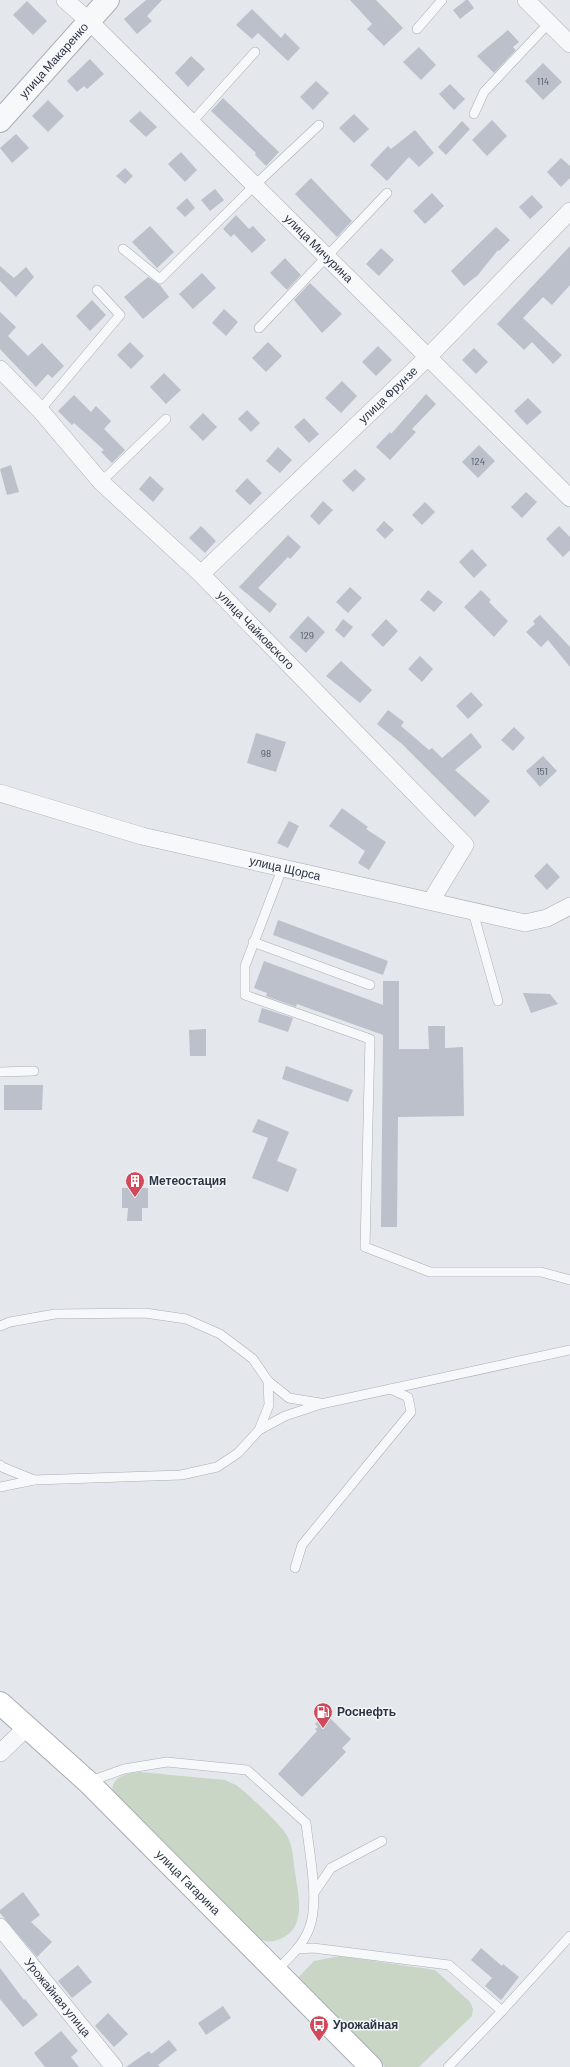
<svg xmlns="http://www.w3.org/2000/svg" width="570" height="2067" viewBox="0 0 570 2067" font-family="Barlow,sans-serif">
  <rect width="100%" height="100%" fill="#e4e7ec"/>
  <!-- green -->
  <g fill="#c9d6c5">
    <path d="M139,1772l86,8c3,2 7,3 11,5 8,5 46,41 50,49 7,11 7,25 9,38 3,21 12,55 -13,66 -9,5 -17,4 -26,0l-144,-145c0,-17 12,-19 27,-21z"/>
    <path d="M340,1956l95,14 35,32 3,7 -1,7 -53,51h-34l-87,-89 16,-17z"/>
  </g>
  <!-- building -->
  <g fill="#bbc0ca">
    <path d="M146,0h16l-15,16 5,5 -15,13 -13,-15z"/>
    <path d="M350,0h26l27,28 -19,18 -17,-17 5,-5z"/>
    <path d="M466,0h2l6,8 -14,11 -7,-9z"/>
    <path d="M27,1l20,20 -14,14 -20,-20z"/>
    <path d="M252,9l29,29 4,-5 15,15 -12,13 -30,-28 -6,6 -16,-14z"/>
    <path d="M508,30l11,12 -6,5 3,3 -22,23 -17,-17z"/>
    <path d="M419,47l17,18 -15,15 -18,-18z"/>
    <path d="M191,56l14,13 -17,18 -13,-14z"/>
    <path d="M90,59l14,15 -17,15 -3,-3 -7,6 -10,-11z"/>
    <path d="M543,63l19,19 -19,18 -18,-19z"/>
    <path d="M316,81l13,12 -16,17 -13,-13z"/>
    <path d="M450,84l15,15 -11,11 -15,-16z"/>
    <path d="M223,98l56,54 -13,14 -11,-11 1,-2 -45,-42z"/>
    <path d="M48,100l16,16 -16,16 -16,-16z"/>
    <path d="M140,111l17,16 -11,10 -17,-16z"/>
    <path d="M354,114l15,15 -15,14 -15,-15z"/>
    <path d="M492,120l15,16 -20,20 -15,-16z"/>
    <path d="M462,121l8,8 -24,26 -8,-8z"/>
    <path d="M415,130l19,23 -15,14 -10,-10 -22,24 -17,-16 18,-19 3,3z"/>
    <path d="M16,134l13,14 -17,15 -12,-15z"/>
    <path d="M181,152l16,18 -12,12 -17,-18z"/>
    <path d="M561,158l9,8v12l-9,9 -14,-15z"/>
    <path d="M125,168l8,8 -8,8 -9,-8z"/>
    <path d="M311,178l41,43 -15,16 -42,-43z"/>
    <path d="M215,189l9,11 -14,11 -9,-11z"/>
    <path d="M432,193l12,13 -19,18 -12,-13z"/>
    <path d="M532,195l11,12 -13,12 -11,-12z"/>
    <path d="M187,198l8,10 -10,9 -9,-9z"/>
    <path d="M236,215l13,14 4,-3 13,14 -14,13 -18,-19 -3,3 -8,-8z"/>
    <path d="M150,226l24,26 -17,16 -25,-26z"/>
    <path d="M496,227l14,13 -11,11 -1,-1 -20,25 -14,11 -13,-15z"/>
    <path d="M570,246v39l-18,20 -9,-8 -20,21 39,37 -9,9 -21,-22 -8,8 -27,-26z"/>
    <path d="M381,248l13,12 -15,16 -13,-12z"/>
    <path d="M285,258l16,17 -14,15 -17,-17z"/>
    <path d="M0,266l14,12 12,-11 8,10 -18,20 -16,-16z"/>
    <path d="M202,273l14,15 -23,21 -14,-15z"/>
    <path d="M148,277l12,8 9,12 -26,22 -19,-22z"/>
    <path d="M310,283l32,31 -20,19 -28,-33z"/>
    <path d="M92,300l14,15 -16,16 -14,-15z"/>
    <path d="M224,309l14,13 -12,14 -14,-13z"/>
    <path d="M0,312l16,15 -8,9 20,20 14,-13 22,23 -12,12 -4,-4 -12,13 -36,-38z"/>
    <path d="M130,342l14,14 -13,13 -14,-14z"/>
    <path d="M268,342l14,14 -16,16 -14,-14z"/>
    <path d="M378,346l14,14 -16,16 -14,-14z"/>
    <path d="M474,348l14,14 -12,12 -14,-14z"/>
    <path d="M164,373l17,17 -15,14 -16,-17z"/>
    <path d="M342,381l15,15 -16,17 -16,-15z"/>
    <path d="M426,394l10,10 -24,25 4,3 -26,28 -14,-13 14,-15 1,2z"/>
    <path d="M74,395l17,17 5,-6 15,15 -7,8 21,21 -13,13 -11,-11 3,-2 -30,-27 -2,2 -14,-14z"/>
    <path d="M528,398l14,14 -15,13 -13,-14z"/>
    <path d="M247,410l13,13 -9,9 -13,-13z"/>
    <path d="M203,413l14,14 -14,14 -14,-14z"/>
    <path d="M304,418l15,16 -10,9 -15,-16z"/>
    <path d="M479,445l16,16 -17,17 -16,-16z"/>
    <path d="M278,447l14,13 -12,13 -14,-12z"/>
    <path d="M11,465l8,27 -12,3 -7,-26z"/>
    <path d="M355,469l11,10 -13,13 -11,-11z"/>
    <path d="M150,476l14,13 -11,13 -14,-13z"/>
    <path d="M247,478l15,15 -12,12 -15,-14z"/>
    <path d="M526,492l11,10 -15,16 -11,-11z"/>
    <path d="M323,501l10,9 -14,15 -9,-9z"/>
    <path d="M425,502l10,10 -13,13 -10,-10z"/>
    <path d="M384,521l10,9 -9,9 -9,-9z"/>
    <path d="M201,526l15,15 -11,12 -16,-15z"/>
    <path d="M559,526l11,11v13l-7,7 -17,-18z"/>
    <path d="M288,535l13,12 -11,12 -2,-2 -30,31 19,16 -7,9 -31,-26z"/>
    <path d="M472,549l15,16 -13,13 -15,-16z"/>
    <path d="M350,587l12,11 -14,15 -12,-11z"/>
    <path d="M428,590l15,12 -9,10 -14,-12z"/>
    <path d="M481,590l10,10 -2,2 19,19 -14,16 -30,-30z"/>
    <path d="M540,615l30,32v20l-22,-27 -7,7 -15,-15 9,-8 -2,-3z"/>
    <path d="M308,616l17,16 -19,21 -17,-16z"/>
    <path d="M343,619l10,8 -9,11 -9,-8z"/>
    <path d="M386,619l12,12 -15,16 -12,-12z"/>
    <path d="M420,656l13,13 -11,13 -14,-13z"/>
    <path d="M341,661l31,29 -12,13 -34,-27z"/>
    <path d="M471,692l12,13 -15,14 -12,-13z"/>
    <path d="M388,710l16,12 -3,4 28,24 3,-2 10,10 29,-25 11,14 -27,23 35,31 -15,16 -73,-73 -25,-20z"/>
    <path d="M514,727l11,11 -12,13 -12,-11z"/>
    <path d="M256,733l30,9 -10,30 -29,-9z"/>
    <path d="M543,756l14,15 -17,16 -14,-16z"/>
    <path d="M342,808l26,19 -2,2 20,13 -17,28 -11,-7 7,-12 -36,-25z"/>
    <path d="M289,821l10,5 -11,22 -11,-5z"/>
    <path d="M547,863l13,14 -13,13 -13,-14z"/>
    <path d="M278,920l110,41 -5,14 -110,-40z"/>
    <path d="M264,961l119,44v-24h16v68h30l-1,-23h17v22l18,-1 1,69 -66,1 -1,110h-16l2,-192 -86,-31 -1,3 -30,-11 1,-3 -13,-5z"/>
    <path d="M523,993l27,1 8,10 -27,9z"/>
    <path d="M262,1008l31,10 -5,14 -30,-10z"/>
    <path d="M206,1029v27h-16l-1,-26z"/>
    <path d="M286,1066l67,24 -5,12 -66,-23z"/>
    <path d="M4,1085h39l-1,25h-38z"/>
    <path d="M258,1119l31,13 -12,29 20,8 -9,23 -36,-14 16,-40 -16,-6z"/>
    <path d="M122,1188h26v20h-6v13h-15l1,-13h-6z"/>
    <path d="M325,1713l26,26 -9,9 4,4 -44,45 -24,-23 39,-43 -2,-2 3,-2 -3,-3z"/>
    <path d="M23,1892l17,23 -9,7 21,20 -15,15 -37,-44v-3z"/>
    <path d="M481,1948l21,18 1,-2 16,13 -18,23 -16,-14 7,-8 -21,-18z"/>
    <path d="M78,1965l14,17 -20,16 -14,-17z"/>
    <path d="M0,1968l24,32 1,-1 13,16 -15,12 -23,-28z"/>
    <path d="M223,2006l8,12 -25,17 -8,-12z"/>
    <path d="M108,2013l20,21 -14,13 -19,-21z"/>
    <path d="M61,2031l17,20 -7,6 8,10h-34l-11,-14z"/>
    <path d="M169,2040l8,10 -19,15 2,2h-34l23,-16 2,3z"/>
  </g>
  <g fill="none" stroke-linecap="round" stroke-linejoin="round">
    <!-- service casing -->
    <g stroke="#a9aeb7" stroke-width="10">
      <g id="service">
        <path d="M417,29l25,-29"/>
        <path d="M474,114l10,-22 65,-69"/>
        <path d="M192,122l63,-70"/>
        <path d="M123,249l37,30 95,-94 64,-60"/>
        <path d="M259,328l128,-135"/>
        <path d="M40,410l80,-95 -23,-25"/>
        <path d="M101,482l65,-63"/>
        <path d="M282,869l-37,97v29l125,44 -5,208 65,25h111l29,8"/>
        <path d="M473,912l25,89"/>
        <path d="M253,942l117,43"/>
        <path d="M0,1072l34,-1"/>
        <path d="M0,1326l10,-4 45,-8 90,-1 41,6 34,15 33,25 15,22 1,24 -10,25 -21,23 -21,14 -36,8 -147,5 -34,7"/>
        <path d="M268,1381l21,17 31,5"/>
        <path d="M259,1430l26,-14 36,-12 249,-54"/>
        <path d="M0,1465l2,2 32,13"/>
        <path d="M295,1568l7,-23 109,-133 -3,-15 -18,-8"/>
        <path d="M88,1782l36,-13 43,-7 80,8 59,53c3,28 14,80 3,106 -6,16 -20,29 -32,41"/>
        <path d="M314,1893l17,-25 51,-27"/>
        <path d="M297,1949l16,-1 136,17 53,46 -54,56"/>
        <path d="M502,2011l68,-75"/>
      </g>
    </g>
    <!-- minor casing -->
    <g stroke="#a9aeb7" stroke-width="18">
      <g id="minor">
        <path id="s1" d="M65,0l23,20 482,478"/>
        <path d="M526,0l44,44"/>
        <path id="s2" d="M0,369l40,41 61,72 100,92 264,271 -34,56"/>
        <path id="s3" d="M201,574l227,-217 142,-146"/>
        <path id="s4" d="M0,793l142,43 383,87 22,-5 23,-12"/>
        <path d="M0,1753l26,-25"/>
        <path id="s5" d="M0,1927l114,140"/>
      </g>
    </g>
    <!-- tertiary casing -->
    <g stroke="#a9aeb7" stroke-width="24">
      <g id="tertiary">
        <path id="s6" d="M0,121l108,-121"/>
      </g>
    </g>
    <!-- secondary casing -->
    <g stroke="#a9aeb7" stroke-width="24">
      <g id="secondary">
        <path id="s7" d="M0,1703l88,79 283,285"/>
      </g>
    </g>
    <!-- service -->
    <use href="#service" stroke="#f7f8fa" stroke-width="9"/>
    <!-- minor -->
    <use href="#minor" stroke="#f7f8fa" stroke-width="17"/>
    <!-- tertiary -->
    <use href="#tertiary" stroke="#f7f8fa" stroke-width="22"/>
    <!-- secondary -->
    <use href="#secondary" stroke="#fff" stroke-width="22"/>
  </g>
  <!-- icons -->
  <defs>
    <g id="building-pin" transform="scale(1)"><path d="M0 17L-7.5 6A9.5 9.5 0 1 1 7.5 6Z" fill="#d1495b" stroke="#f4f6f9"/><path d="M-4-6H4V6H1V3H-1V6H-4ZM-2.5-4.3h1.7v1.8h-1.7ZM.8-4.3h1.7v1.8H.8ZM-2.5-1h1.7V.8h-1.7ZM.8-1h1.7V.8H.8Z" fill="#fff"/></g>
    <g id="fuel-pin" transform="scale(1)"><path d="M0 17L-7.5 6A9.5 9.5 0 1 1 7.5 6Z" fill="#d1495b" stroke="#f4f6f9"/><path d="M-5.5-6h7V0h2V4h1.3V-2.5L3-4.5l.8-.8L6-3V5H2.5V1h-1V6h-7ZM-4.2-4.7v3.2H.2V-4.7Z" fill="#fff"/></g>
    <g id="bus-pin" transform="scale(1)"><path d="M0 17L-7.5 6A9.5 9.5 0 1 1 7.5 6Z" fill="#d1495b" stroke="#f4f6f9"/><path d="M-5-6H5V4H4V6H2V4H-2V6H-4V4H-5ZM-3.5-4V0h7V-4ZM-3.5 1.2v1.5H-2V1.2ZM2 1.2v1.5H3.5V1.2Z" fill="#fff"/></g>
  </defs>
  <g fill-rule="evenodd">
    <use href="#building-pin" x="135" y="1181"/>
    <use href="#fuel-pin" x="323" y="1712"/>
    <use href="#bus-pin" x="319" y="2025"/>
  </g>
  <g text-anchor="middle" stroke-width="3" stroke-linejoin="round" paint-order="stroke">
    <!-- number labels -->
    <g font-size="10" fill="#4f5766">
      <text x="543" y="85">114</text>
      <text x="478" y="465">124</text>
      <text x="307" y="639">129</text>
      <text x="266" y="757">98</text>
      <text x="542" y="775">151</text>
    </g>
    <!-- street labels -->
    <g font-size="12" fill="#2b3445" stroke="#f4f6f9">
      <text dy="4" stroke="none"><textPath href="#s6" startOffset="81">улица Макаренко</textPath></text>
      <text dy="4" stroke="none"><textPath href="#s1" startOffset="355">улица Мичурина</textPath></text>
      <text dy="4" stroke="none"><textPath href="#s3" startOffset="259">улица Фрунзе</textPath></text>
      <text dy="4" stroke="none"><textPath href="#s2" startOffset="366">улица Чайковского</textPath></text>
      <text dy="4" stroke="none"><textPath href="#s4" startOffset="295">улица Щорса</textPath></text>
      <text dy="4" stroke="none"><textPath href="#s7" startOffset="260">улица Гагарина</textPath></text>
      <text dy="4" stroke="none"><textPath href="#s5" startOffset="91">Урожайная улица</textPath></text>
    </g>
    <!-- poi labels -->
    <g font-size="12" font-weight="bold" fill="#2b3445" stroke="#f4f6f9" text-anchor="start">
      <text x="149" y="1185">Метеостация</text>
      <text x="337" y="1716">Роснефть</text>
      <text x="333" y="2029">Урожайная</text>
    </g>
  </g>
</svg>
